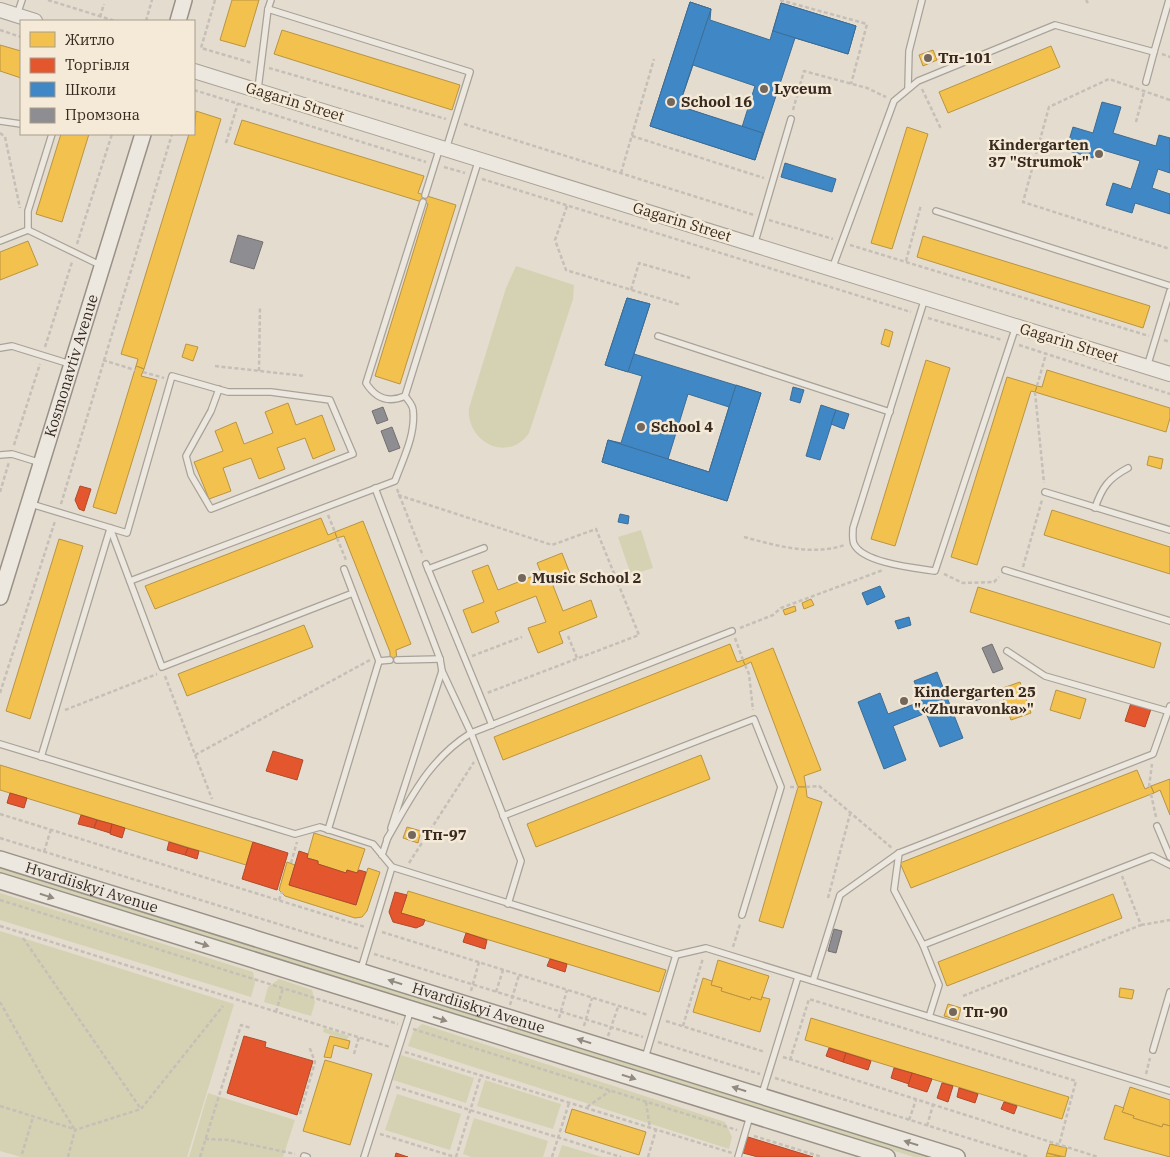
<svg xmlns="http://www.w3.org/2000/svg" width="1170" height="1157" viewBox="0 0 1170 1157" font-family="'IBM Plex Serif',serif">
  <rect width="100%" height="100%" fill="#e4dccf"/>
  <!-- green -->
  <g fill="#d4d2b3">
    <path d="M516,266l58,19 -1,14 -44,134c-20,30 -63,10 -60,-25l37,-120z"/>
    <path d="M641,530l12,38 -22,7 -13,-38z"/>
    <path d="M0,866l482,149 -2,7 -480,-149z"/>
    <path d="M0,893l253,79 2,11 -4,14 -251,-77z"/>
    <path d="M0,931l234,73 -47,153h-166l-21,-6z"/>
    <path d="M279,979l33,11 3,12 -4,14 -47,-14 4,-15z"/>
    <path d="M422,1024l303,98 7,15 -3,12 -321,-103 5,-14z"/>
    <path d="M508,1024l431,133h-25l-408,-126z"/>
    <path d="M324,1028l25,8 -2,4 -24,-8z"/>
    <path d="M401,1055l73,23 -8,25 -73,-23z"/>
    <path d="M485,1080l76,24 -8,25 -76,-23z"/>
    <path d="M208,1093l87,27 -12,37h-94z"/>
    <path d="M397,1094l64,20 -11,36 -65,-20z"/>
    <path d="M474,1118l74,23 -5,16h-72l-8,-3z"/>
    <path d="M562,1145l40,12h-44z"/>
  </g>
  <!-- homes -->
  <g fill="#f2c14e" stroke="#ba9440">
    <path d="M232,0h27l-14,47 -25,-7z"/>
    <path d="M282,30l178,55 -8,25 -178,-56z"/>
    <path d="M0,45l21,6v27l-21,-7z"/>
    <path d="M1051,46l9,21 -112,46 -9,-21z"/>
    <path d="M933,50l4,10 -14,6 -4,-11z"/>
    <path d="M196,111l25,8 -77,250 -8,-3 2,-7 -17,-5 68,-220h5z"/>
    <path d="M242,120l182,56 -6,17 6,2 -2,7 -188,-58z"/>
    <path d="M907,127l21,7 -36,115 -21,-6z"/>
    <path d="M61,134h28l-27,88 -26,-8z"/>
    <path d="M424,195l32,10 -56,179 -25,-8 53,-172 -6,-2z"/>
    <path d="M923,236l227,70 -7,22 -226,-71z"/>
    <path d="M28,241l10,24 -38,15v-28z"/>
    <path d="M885,329l8,3 -4,15 -8,-3z"/>
    <path d="M186,344l12,3 -5,14 -11,-4z"/>
    <path d="M926,360l24,8 -55,178 -24,-7z"/>
    <path d="M136,366l8,3 -3,7 16,4 -41,134 -23,-7z"/>
    <path d="M1047,370l123,38v10l-4,14 -131,-40 2,-6 5,1z"/>
    <path d="M1007,377l30,9 -2,6 -4,-1 -54,174 -26,-8z"/>
    <path d="M288,403l8,22 26,-10 13,35 -22,9 -8,-21 -28,10 8,21 -26,10 -8,-21 -28,10 8,23 -22,8 -15,-37 29,-11 -8,-20 21,-9 8,22 29,-11 -8,-21z"/>
    <path d="M1149,456l14,3 -2,10 -14,-4z"/>
    <path d="M1052,510l118,37v27l-126,-39z"/>
    <path d="M321,518l7,17 7,-3 2,6 -182,71 -10,-23z"/>
    <path d="M363,521l48,123 -15,6 1,10h-7v-8l-46,-116 -7,2 -2,-6z"/>
    <path d="M59,539l24,7 -53,173 -24,-8z"/>
    <path d="M562,553l9,23 -19,7 11,28 28,-11 6,17 -38,15 4,11 -25,10 -10,-25 18,-6 -10,-26 -41,16 4,10 -27,11 -9,-23 21,-8 -12,-31 16,-6 10,25 43,-17 -4,-10z"/>
    <path d="M978,587l183,56 -7,25 -184,-56z"/>
    <path d="M811,599l3,6 -10,4 -2,-6z"/>
    <path d="M795,606l1,5 -11,4 -2,-5z"/>
    <path d="M304,625l9,22 -126,49 -9,-22z"/>
    <path d="M730,644l7,18 6,-2 2,5 -242,95 -9,-23z"/>
    <path d="M773,648l48,122 -17,6 2,11h-8l-47,-125 -6,3 -2,-5z"/>
    <path d="M1020,682l11,31 -20,7 -11,-31z"/>
    <path d="M1056,690l30,9 -6,20 -30,-9z"/>
    <path d="M701,755l9,24 -174,68 -9,-23z"/>
    <path d="M0,765l253,77 -7,23 -246,-75z"/>
    <path d="M1137,770l8,19 6,-3 3,7 -243,95 -11,-25z"/>
    <path d="M1170,779v36l-10,-25 -6,3 -3,-7z"/>
    <path d="M798,787h8l1,10 15,5 -39,126 -24,-7z"/>
    <path d="M407,827l14,4 -3,12 -15,-5z"/>
    <path d="M314,833l51,16 -8,24 -10,-3 -1,3 -28,-9v-3l-11,-3z"/>
    <path d="M287,862l8,3 -6,20 67,20 12,-37 12,4 -13,39 -5,6 -7,1 -70,-22 -6,-6z"/>
    <path d="M408,891l258,79 -7,22 -258,-79z"/>
    <path d="M1113,894l9,24 -175,68 -9,-24z"/>
    <path d="M718,960l51,16 -8,24 -10,-3 -1,3 -29,-9 1,-3 -11,-3z"/>
    <path d="M703,978l9,3 -1,4 11,3 -1,3 29,9 1,-3 10,3 1,-3 8,2 -10,33 -67,-20z"/>
    <path d="M1120,988l14,2 -2,9 -13,-2z"/>
    <path d="M948,1004l13,4 -3,12 -14,-4z"/>
    <path d="M811,1018l258,79 -7,22 -257,-79z"/>
    <path d="M330,1036l20,5 -2,8 -14,-4 -3,13 -7,-1z"/>
    <path d="M325,1060l47,14 -22,71 -47,-14z"/>
    <path d="M1130,1087l40,13v26l-7,-2 -1,3 -29,-9 1,-2 -12,-4z"/>
    <path d="M1115,1105l9,3 -2,4 12,4 -1,2 29,9 1,-3 7,2v31l-66,-18z"/>
    <path d="M572,1109l74,23 -7,23 -74,-23z"/>
    <path d="M1050,1144l17,4 -2,9 -18,-4z"/>
    <path d="M1047,1153l14,4h-15z"/>
  </g>
  <!-- shops -->
  <g fill="#e4572e" stroke="#b04a2a">
    <path d="M80,486l11,3 -7,22 -5,-2 -4,-9z"/>
    <path d="M1131,703l20,6 -6,18 -20,-6z"/>
    <path d="M273,751l30,9 -6,20 -31,-9z"/>
    <path d="M10,793l17,5 -3,10 -17,-5z"/>
    <path d="M81,815l16,5 -3,8 -16,-4z"/>
    <path d="M97,820l15,4 -2,9 -16,-5z"/>
    <path d="M112,824l13,4 -3,10 -12,-4z"/>
    <path d="M169,842l19,6 -3,7 -18,-5z"/>
    <path d="M253,842l35,11 -11,37 -35,-11z"/>
    <path d="M188,848l11,3 -2,8 -12,-4z"/>
    <path d="M299,851l9,3 -1,4 11,3v3l28,9 1,-3 10,3 2,-3 7,2 -10,33 -67,-20z"/>
    <path d="M395,892l12,3 -6,18 24,7 -2,5 -7,3 -23,-6 -4,-10z"/>
    <path d="M466,933l21,7 -2,9 -22,-7z"/>
    <path d="M550,959l17,5 -2,8 -18,-6z"/>
    <path d="M244,1036l22,6 -1,5 48,14 -16,54 -70,-22z"/>
    <path d="M829,1048l17,5 -3,9 -17,-6z"/>
    <path d="M846,1053l25,8 -3,9 -25,-8z"/>
    <path d="M894,1068l18,5 -3,11 -18,-6z"/>
    <path d="M912,1073l20,6 -5,13 -19,-6z"/>
    <path d="M942,1083l11,3 -5,16 -11,-4z"/>
    <path d="M959,1088l19,6 -3,9 -18,-6z"/>
    <path d="M1004,1102l13,4 -3,8 -13,-5z"/>
    <path d="M748,1137l65,20h-55l-15,-4z"/>
    <path d="M396,1153l12,4h-13z"/>
  </g>
  <!-- schools -->
  <g fill="#3f88c5" stroke="#3d6c94" fill-rule="evenodd">
    <path d="M690,2l21,7 -1,11 60,20 11,-37 75,23 -8,28 -53,-16 -40,122 -105,-34zM693,65l62,21 -13,41 -63,-21z"/>
    <path d="M690,2l21,7 -32,97 84,27 -8,27 -105,-34z"/>
    <path d="M781,3l75,23 -8,28 -75,-23z"/>
    <path d="M1102,102l19,5 -8,26 43,13 3,-11 11,3v35l-12,-4 -6,19 18,6v20l-35,-11 -3,10 -26,-8 7,-22 18,6 9,-28 -44,-13 -3,10 -27,-8 7,-23 20,6z"/>
    <path d="M785,163l51,16 -4,13 -51,-15z"/>
    <path d="M627,298l23,6 -16,50 127,39 -34,108 -125,-39 6,-22 13,3 21,-67 -37,-11zM688,394l41,13 -20,65 -41,-13z"/>
    <path d="M627,298l23,6 -22,68 -23,-7z"/>
    <path d="M736,385l25,8 -34,108 -125,-39 6,-22 101,32z"/>
    <path d="M793,387l11,3 -4,13 -10,-3z"/>
    <path d="M821,405l15,5 -16,50 -14,-4z"/>
    <path d="M836,410l13,4 -5,15 -13,-5z"/>
    <path d="M620,514l9,2 -1,8 -10,-2z"/>
    <path d="M880,586l5,11 -18,8 -5,-12z"/>
    <path d="M909,617l2,8 -13,4 -3,-8z"/>
    <path d="M937,672l26,66 -23,9 -14,-34 -33,13 13,34 -22,9 -26,-67 22,-9 8,21 34,-13 -8,-20z"/>
    <path d="M978,692l3,7 -12,3 -2,-6z"/>
  </g>
  <!-- industry -->
  <g fill="#8d8d92" stroke="#746f70">
    <path d="M238,235l25,7 -9,27 -24,-7z"/>
    <path d="M383,407l5,13 -11,4 -5,-13z"/>
    <path d="M392,427l8,21 -11,4 -8,-21z"/>
    <path d="M992,644l11,25 -10,4 -11,-25z"/>
    <path d="M834,929l8,2 -6,22 -8,-2z"/>
  </g>
  <g fill="none" stroke-linecap="round" stroke-linejoin="round">
    <!-- service casing -->
    <g stroke="#a9a298" stroke-width="8">
      <g id="service">
        <path d="M268,9l202,63 -24,77"/>
        <path d="M17,15l5,-15"/>
        <path d="M1146,82l8,-30"/>
        <path d="M908,87l1,-36 13,-51"/>
        <path d="M258,89l10,-80 3,-9"/>
        <path d="M0,121l21,3"/>
        <path d="M425,195l15,-48"/>
        <path d="M423,202l-57,181c10,16 23,20 39,13l74,-237"/>
        <path d="M936,211l234,75"/>
        <path d="M28,230l72,35"/>
        <path d="M0,241l28,-11v-19l24,-77"/>
        <path d="M754,245l37,-126"/>
        <path d="M832,269l62,-168 24,-20 137,-56 99,27 15,-52"/>
        <path d="M925,298l-72,230c0,4 -1,12 1,16 9,19 61,24 81,27l81,-245"/>
        <path d="M658,336l232,76"/>
        <path d="M0,348l12,-2 58,18"/>
        <path d="M1147,367l23,-76"/>
        <path d="M0,455l12,-1 29,9"/>
        <path d="M375,488l65,171 2,12 -51,157"/>
        <path d="M1045,492l125,38"/>
        <path d="M31,504l96,29 45,-157 56,16h43l59,8 23,54 -142,55 -20,-34 -5,-19 25,-45 8,-22"/>
        <path d="M1095,508c7,-21 14,-30 33,-40"/>
        <path d="M110,528l52,139 191,-74"/>
        <path d="M426,564l66,161"/>
        <path d="M428,569l56,-21"/>
        <path d="M1005,570l165,51"/>
        <path d="M130,581l265,-100c8,-22 21,-47 18,-71 0,-5 -5,-10 -8,-14"/>
        <path d="M1007,651l38,25 122,35"/>
        <path d="M397,660l43,-1"/>
        <path d="M379,661l11,-1"/>
        <path d="M442,671l29,62 50,128 -13,43"/>
        <path d="M0,744l295,90 25,-7 53,17 19,23 -31,102"/>
        <path d="M41,757l69,-228"/>
        <path d="M503,816l251,-97 27,68 -39,128"/>
        <path d="M1157,826l13,31"/>
        <path d="M328,830l51,-169 -35,-92"/>
        <path d="M387,839c24,-41 42,-80 84,-106l261,-102"/>
        <path d="M899,853l-5,37 29,55"/>
        <path d="M382,855l6,-18"/>
        <path d="M392,867l284,88 30,-7 464,143"/>
        <path d="M813,981l27,-86 59,-42 254,-99 17,-48"/>
        <path d="M929,1017l10,-32 -16,-40 229,-89 18,9"/>
        <path d="M1153,1050l17,-58"/>
        <path d="M645,1058l31,-103"/>
        <path d="M762,1094l36,-117"/>
        <path d="M304,1156l3,1"/>
        <path d="M364,1157l47,-148"/>
        <path d="M738,1157l12,-41"/>
      </g>
    </g>
    <!-- tertiary casing -->
    <g stroke="#a9a298" stroke-width="16">
      <g id="tertiary">
        <path d="M0,10l35,11"/>
        <path d="M194,71l976,303"/>
      </g>
    </g>
    <!-- secondary casing -->
    <g stroke="#999188" stroke-width="18">
      <g id="secondary">
        <path d="M178,21l6,-21"/>
        <path id="s1" d="M0,597l143,-463"/>
        <path id="s2" d="M0,859l957,298"/>
        <path d="M0,881l887,276"/>
      </g>
    </g>
    <!-- path -->
    <g stroke="#c5bfb7" stroke-width="2.5" stroke-dasharray="4 2.5" stroke-linecap="butt">
      <path d="M48,0l67,21"/>
      <path d="M215,0l-14,48 51,15"/>
      <path d="M780,0l87,24 -16,60"/>
      <path d="M1086,0l2,3"/>
      <path d="M100,17l4,-13"/>
      <path d="M146,21l6,-21"/>
      <path d="M0,30l21,7"/>
      <path d="M1162,54l8,3"/>
      <path d="M269,68l177,51"/>
      <path d="M922,89l19,40"/>
      <path d="M194,90l232,72"/>
      <path d="M1170,100l-61,-21 -60,28 -26,95 147,47"/>
      <path d="M793,110l11,-39 63,17 19,9"/>
      <path d="M1136,122l8,-30"/>
      <path d="M464,124l290,91"/>
      <path d="M0,133l5,4 15,71"/>
      <path d="M632,136l132,42"/>
      <path d="M226,143l12,-40"/>
      <path d="M444,167l21,6"/>
      <path d="M621,173l33,-114"/>
      <path d="M482,179l429,133"/>
      <path d="M567,206l-12,34 11,30 115,35"/>
      <path d="M769,220l64,19"/>
      <path d="M77,244l35,-110"/>
      <path d="M850,245l299,91"/>
      <path d="M906,261l15,-56"/>
      <path d="M631,290l8,-27 51,15"/>
      <path d="M928,318l74,22"/>
      <path d="M1164,340l6,2"/>
      <path d="M1019,345l151,49"/>
      <path d="M45,347l27,-85"/>
      <path d="M103,360l32,10"/>
      <path d="M215,366l90,10"/>
      <path d="M259,371l1,-64"/>
      <path d="M143,372l21,6"/>
      <path d="M1037,386l9,-32"/>
      <path d="M1035,392l9,91"/>
      <path d="M14,445l26,-81"/>
      <path d="M397,489l26,67"/>
      <path d="M0,492l9,-30"/>
      <path d="M398,495l154,50 44,-16 43,106 -152,58"/>
      <path d="M61,504l111,-370"/>
      <path d="M328,515l7,17"/>
      <path d="M744,537c34,9 67,19 101,8"/>
      <path d="M337,538l9,22"/>
      <path d="M1023,567l19,-67"/>
      <path d="M944,574l19,9 31,-1 5,-5"/>
      <path d="M740,628l33,-13 8,-7 102,-38"/>
      <path d="M568,636l9,22"/>
      <path d="M735,638l8,22"/>
      <path d="M472,656l50,-19"/>
      <path d="M745,665l4,9 4,36"/>
      <path d="M165,676l47,123"/>
      <path d="M0,693l55,-172"/>
      <path d="M65,710l92,-36"/>
      <path d="M195,755l175,-95"/>
      <path d="M790,787h8"/>
      <path d="M806,787l13,-1 73,62"/>
      <path d="M1149,787l3,-23"/>
      <path d="M1151,794l5,23"/>
      <path d="M0,814l365,113"/>
      <path d="M0,838l359,111"/>
      <path d="M44,852l7,-23"/>
      <path d="M291,863l6,-21"/>
      <path d="M409,863l65,-101"/>
      <path d="M828,898l22,-84"/>
      <path d="M0,900l398,124"/>
      <path d="M279,900l3,-8"/>
      <path d="M1141,925l29,-5"/>
      <path d="M0,926l390,121"/>
      <path d="M382,932l266,83"/>
      <path d="M23,938l118,171 82,-103"/>
      <path d="M733,947l7,-23"/>
      <path d="M374,954l269,83"/>
      <path d="M471,991l8,-29"/>
      <path d="M496,992l7,-22"/>
      <path d="M963,996l178,-71 -19,-49"/>
      <path d="M0,1002l44,78 31,50"/>
      <path d="M510,1005l9,-30"/>
      <path d="M276,1012l7,-24"/>
      <path d="M559,1018l8,-28"/>
      <path d="M666,1021l99,31"/>
      <path d="M584,1026l8,-28"/>
      <path d="M683,1026l20,-68"/>
      <path d="M413,1029l324,101"/>
      <path d="M608,1036l10,-29"/>
      <path d="M658,1042l102,32"/>
      <path d="M405,1052l327,101"/>
      <path d="M354,1054l5,-17"/>
      <path d="M783,1057l315,100"/>
      <path d="M790,1060l19,-61 267,82 -17,64"/>
      <path d="M1146,1074l4,-16"/>
      <path d="M775,1078l254,79"/>
      <path d="M396,1087l225,70"/>
      <path d="M646,1102l4,26"/>
      <path d="M0,1106l74,23"/>
      <path d="M587,1107l23,-16"/>
      <path d="M300,1114l15,-52 -6,-16"/>
      <path d="M909,1120l7,-20"/>
      <path d="M927,1126l6,-21"/>
      <path d="M380,1134l75,23"/>
      <path d="M754,1136l68,21"/>
      <path d="M205,1139l24,1 66,14"/>
      <path d="M22,1154l11,-37"/>
      <path d="M68,1157l7,-27 66,-21"/>
      <path d="M200,1157l41,-132 10,3"/>
      <path d="M456,1157l25,-82"/>
      <path d="M552,1157l17,-54"/>
      <path d="M648,1157l8,-27"/>
    </g>
    <!-- service -->
    <use href="#service" stroke="#ece8e0" stroke-width="5.5"/>
    <!-- tertiary -->
    <use href="#tertiary" stroke="#ece8e0" stroke-width="14"/>
    <!-- secondary -->
    <use href="#secondary" stroke="#ece8e0" stroke-width="15"/>
  </g>
  <!-- one-way arrows -->
  <defs><path id="oneway-solid" d="M-6-.8H1V-3.2L6.5 0L1 3.2V.8H-6Z" transform="scale(1.25)"/></defs>
  <g fill="#928980">
    <use href="#oneway-solid" transform="translate(47 896) rotate(17)"/>
    <use href="#oneway-solid" transform="translate(202 944) rotate(17)"/>
    <use href="#oneway-solid" transform="translate(395 982) rotate(-163)"/>
    <use href="#oneway-solid" transform="translate(440 1019) rotate(17)"/>
    <use href="#oneway-solid" transform="translate(584 1041) rotate(-163)"/>
    <use href="#oneway-solid" transform="translate(629 1077) rotate(17)"/>
    <use href="#oneway-solid" transform="translate(739 1089) rotate(-163)"/>
    <use href="#oneway-solid" transform="translate(911 1143) rotate(-163)"/>
  </g>
  <!-- markers -->
  <g fill="#74685d" stroke="#f4ead7" stroke-width="2">
    <circle cx="928" cy="58" r="5"/>
    <circle cx="764" cy="89" r="5"/>
    <circle cx="671" cy="102" r="5"/>
    <circle cx="1099" cy="154" r="5"/>
    <circle cx="641" cy="427" r="5"/>
    <circle cx="522" cy="578" r="5"/>
    <circle cx="904" cy="701" r="5"/>
    <circle cx="412" cy="835" r="5"/>
    <circle cx="953" cy="1012" r="5"/>
  </g>
  <g text-anchor="middle" stroke-width="5" stroke-linejoin="round" paint-order="stroke">
    <!-- poi labels -->
    <g font-size="15" font-weight="bold" fill="#382a20" stroke="#f4ead7" text-anchor="start">
      <text x="938" y="63">Тп-101</text>
      <text x="774" y="94">Lyceum</text>
      <text x="681" y="107">School 16</text>
      <text x="1089" y="150" text-anchor="end">Kindergarten<tspan x="1089" dy="17">37 "Strumok"</tspan></text>
      <text x="651" y="432">School 4</text>
      <text x="532" y="583">Music School 2</text>
      <text x="914" y="697">Kindergarten 25<tspan x="914" dy="17">"«Zhuravonka»"</tspan></text>
      <text x="422" y="840">Тп-97</text>
      <text x="963" y="1017">Тп-90</text>
    </g>
    <!-- street labels -->
    <g font-size="15" fill="#382a20" stroke="#f4ead7">
      <text transform="translate(295 102) rotate(17)" y="5">Gagarin Street</text>
      <text transform="translate(682 222) rotate(17)" y="5">Gagarin Street</text>
      <text transform="translate(1069 343) rotate(17)" y="5">Gagarin Street</text>
      <text dy="5" stroke="none"><textPath href="#s1" startOffset="242">Kosmonavtiv Avenue</textPath></text>
      <text dy="5" stroke="none"><textPath href="#s2" startOffset="96">Hvardiiskyi Avenue</textPath></text>
      <text dy="5" stroke="none"><textPath href="#s2" startOffset="501">Hvardiiskyi Avenue</textPath></text>
    </g>
  </g>
  <!-- legend -->
  <rect x="20" y="20" width="175" height="115" fill="#f4ead7" stroke="#a99d8e"/>
  <rect x="30" y="32" width="25" height="15" fill="#f2c14e" stroke="#a99d8e"/>
  <text x="65" y="45" font-size="15" fill="#382a20">Житло</text>
  <rect x="30" y="58" width="25" height="15" fill="#e4572e" stroke="#a99d8e"/>
  <text x="65" y="70" font-size="15" fill="#382a20">Торгівля</text>
  <rect x="30" y="82" width="25" height="15" fill="#3f88c5" stroke="#a99d8e"/>
  <text x="65" y="95" font-size="15" fill="#382a20">Школи</text>
  <rect x="30" y="108" width="25" height="15" fill="#8d8d92" stroke="#a99d8e"/>
  <text x="65" y="120" font-size="15" fill="#382a20">Промзона</text>
</svg>
